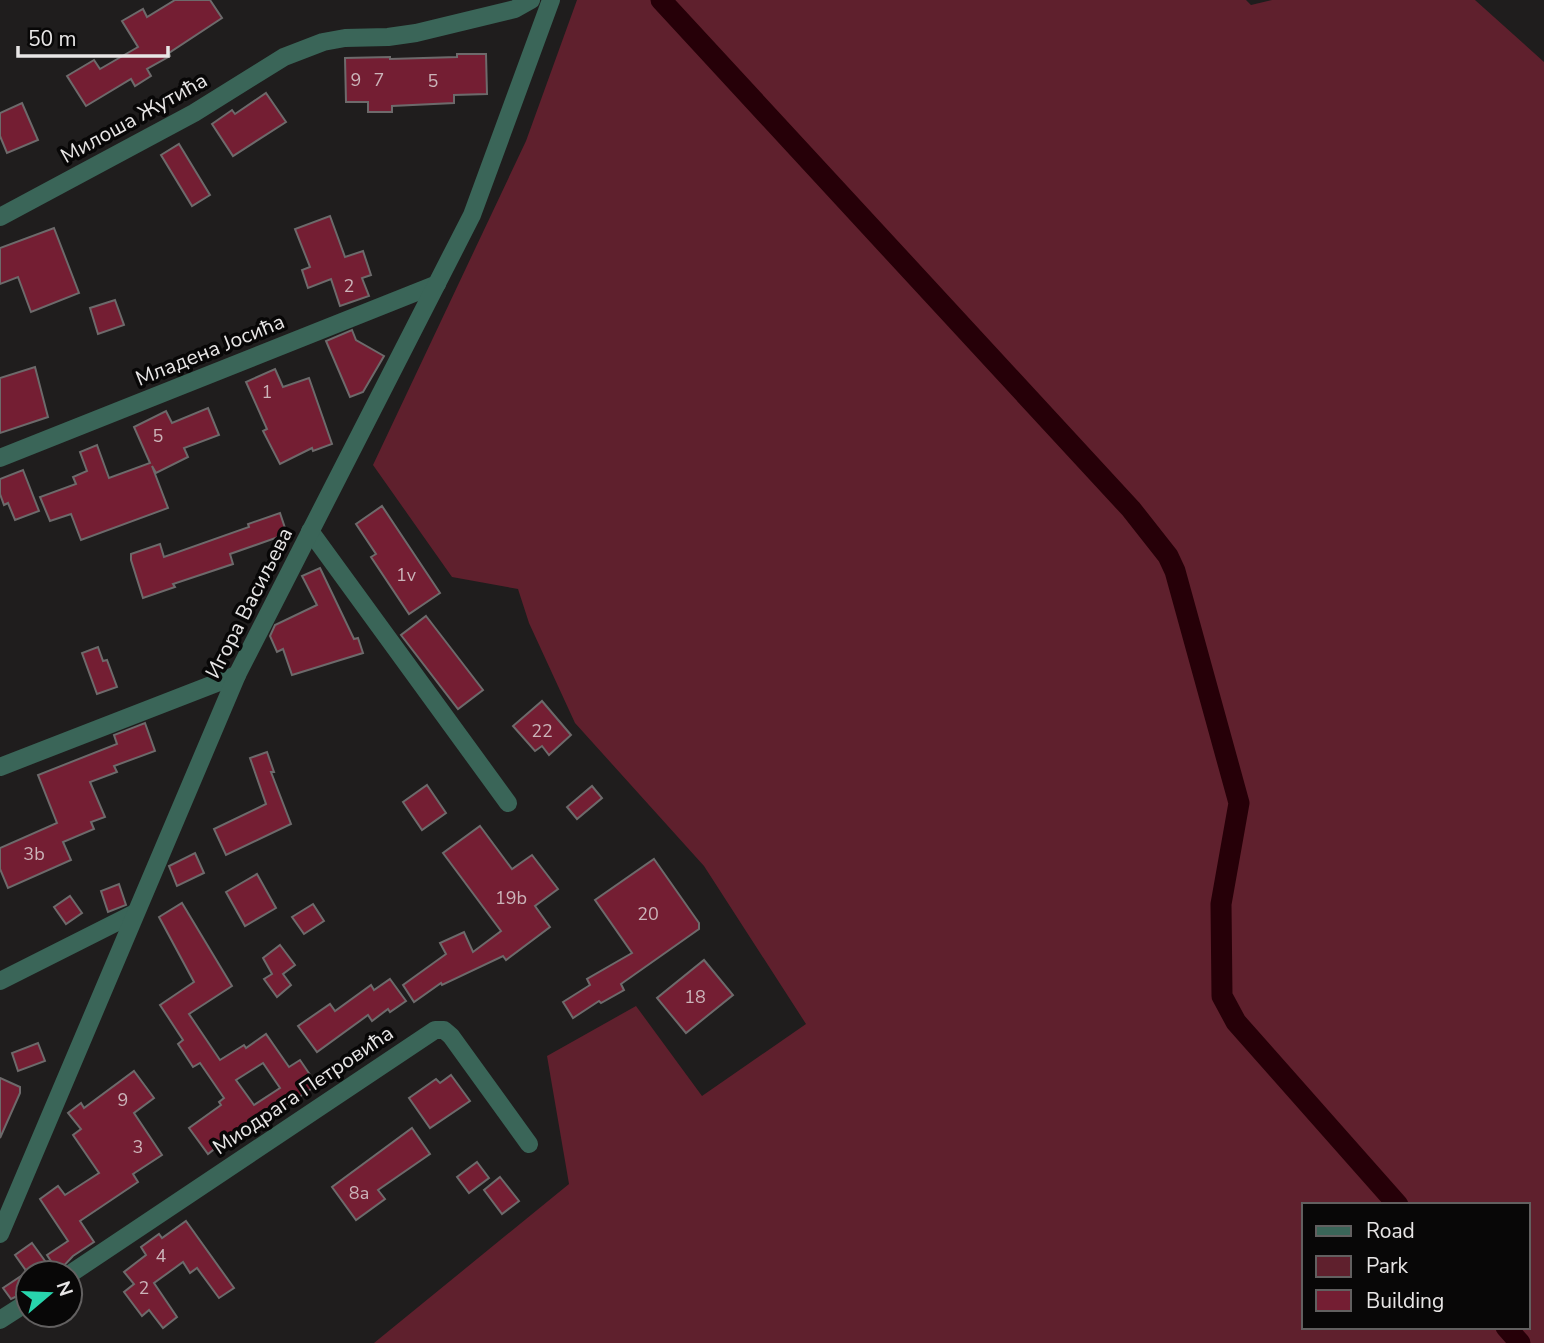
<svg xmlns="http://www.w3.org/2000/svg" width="1544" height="1343" viewBox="0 0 1544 1343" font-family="'Nunito Sans',sans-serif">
  <rect width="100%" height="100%" fill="#1f1d1d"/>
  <!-- green -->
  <path fill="#5f202d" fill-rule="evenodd" d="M577,0h669l5,5 21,-5h203l69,62v1281h-1170l195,-159 -22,-128 89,-50 66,90 104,-72 -102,-158 -129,-143 -46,-100 -11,-34 -66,-12 -79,-112 153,-324zM1304,1205h224v122h-224z"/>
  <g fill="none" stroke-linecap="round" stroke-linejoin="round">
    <!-- canal -->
    <g stroke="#260008" stroke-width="21">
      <path d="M661,0l470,509 37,47 7,15 64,232 -18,101 1,92 14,26 162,183"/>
      <path d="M1506,1327l14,16"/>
    </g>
  </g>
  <!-- building -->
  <g fill="#741e33" stroke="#6d6a6b" stroke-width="2" fill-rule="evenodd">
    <path d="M175,0h35l12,18 -53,35 1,3 -23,13 4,7 -16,10 -4,-7 -45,27 -19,-30 27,-16 6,9 38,-22 -16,-26 21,-12 4,8z"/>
    <path d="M457,54h29l1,40 -33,1v8l-62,3v6h-24v-10h-22l-1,-44 45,-1v2l67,-2z"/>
    <path d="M266,93l20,29 -53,34 -21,-32 20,-14 3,4z"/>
    <path d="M22,103l16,37 -31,13 -7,-17v-23z"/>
    <path d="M179,144l31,51 -18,11 -31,-51z"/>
    <path d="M330,216l15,41 18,-6 8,24 -9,3 7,18 -29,10 -9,-27 -23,9 -6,-18 8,-3 -15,-38z"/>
    <path d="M54,228l25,65 -48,19 -13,-35 -18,7v-36z"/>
    <path d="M115,300l9,25 -26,9 -8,-26z"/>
    <path d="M352,330l4,10 28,16 -21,36 -13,5 -24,-56z"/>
    <path d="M35,367l13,50 -48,16v-55z"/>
    <path d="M275,369l8,18 26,-9 23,66 -19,7 -1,-3 -32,16 -17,-33 4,-2 -21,-47z"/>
    <path d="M208,408l11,27 -35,13 4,9 -32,16 -4,-7 16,42 -87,32 -10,-26 -21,7 -10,-24 36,-13 -3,-7 14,-6 -7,-19 17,-7 12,33 41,-15 -16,-36 32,-16 6,12z"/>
    <path d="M23,470l16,41 -24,9 -7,-17 -4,2 -4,-11v-15z"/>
    <path d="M382,506l58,87 -31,21 -38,-57 5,-3 -20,-30z"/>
    <path d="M280,513l7,21 -57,20 3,10 -60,20 2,3 -32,11 -12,-38v-6l29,-10 4,13 85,-30 -1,-3z"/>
    <path d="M320,568l34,71 4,-1 5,15 -71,22 -9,-26 -6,3 -7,-16 5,-11 42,-20 -15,-29z"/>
    <path d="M426,616l57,74 -25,19 -57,-74z"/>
    <path d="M98,647l5,14 4,-1 10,27 -20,7 -15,-41z"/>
    <path d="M542,701l29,34 -22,20 -7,-9 -7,5 -22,-25z"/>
    <path d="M145,723l10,28 -41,15 3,6 -27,10 15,35 -14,5 3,7 -31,13 8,18 -63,28 -8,-19v-21l57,-25 -19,-48 79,-31 -3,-9z"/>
    <path d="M267,752l7,20h-3l20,52 -65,31 -12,-26 52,-25 -16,-46z"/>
    <path d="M427,785l19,28 -24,17 -19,-28z"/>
    <path d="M592,786l10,12 -25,21 -10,-12z"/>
    <path d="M480,826l32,43 20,-14 26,34 -23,17 15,21 -44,33 -3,-4 -61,29 -1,-2 -27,19 -11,-17 43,-31 -6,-11 24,-11 9,20 28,-21 -58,-78z"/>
    <path d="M195,853l9,20 -27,13 -8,-20z"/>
    <path d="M654,859l45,64v6l-78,55 3,6 -23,13 -2,-2 -26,17 -10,-16 27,-17 -3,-6 45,-26 -37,-53z"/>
    <path d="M257,874l19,34 -31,18 -19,-34z"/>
    <path d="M119,884l7,21 -18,7 -7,-21z"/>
    <path d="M70,896l12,17 -16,11 -12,-17z"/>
    <path d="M182,903l50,83 -43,28 31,46 24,-15 2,3 20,-14 23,33 11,-7 17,25 -88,59 -3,-4 -18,14 -19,-26 32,-23 -2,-3 5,-4 -24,-35 -7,4 -15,-23 5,-4 -23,-35 34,-23 -35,-65zM263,1063l17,25 -26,17 -18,-25z"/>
    <path d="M313,904l11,17 -20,13 -12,-17z"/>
    <path d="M280,945l15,20 -12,9 8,11 -14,12 -13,-18 8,-5 -9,-16z"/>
    <path d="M704,960l29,35 -47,38 -29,-35z"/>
    <path d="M390,979l16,22 -16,11 -2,-3 -16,12 -4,-6 -51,37 -19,-26 32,-22 5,7 36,-26 3,5z"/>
    <path d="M38,1043l7,18 -27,10 -6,-18z"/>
    <path d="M134,1071l20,27 -20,15 28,42 -29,19 5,8 -58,39 14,21 -21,14 -15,16 -11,-17 21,-14 -28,-42 18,-13 7,9 34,-22 -26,-38 8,-6 -13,-16 13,-10 3,5z"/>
    <path d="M451,1075l19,26 -40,27 -21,-30 27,-19 4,4z"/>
    <path d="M0,1078l20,9v6l-20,45z"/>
    <path d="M412,1128l18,26 -52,36 7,9 -29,21 -24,-33z"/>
    <path d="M477,1162l12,16 -20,15 -12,-16z"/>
    <path d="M500,1177l19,24 -17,13 -18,-24z"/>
    <path d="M186,1221l48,67 -15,10 -22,-30 -7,5 -7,-11 -29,21 23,34 -14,11 -14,-18 -7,6 -18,-24 10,-8 -10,-12 22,-17 -5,-8 18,-13 3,4z"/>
    <path d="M32,1243l16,22 -11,8h-9v18l-17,8 -8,-11 24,-16 -12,-17z"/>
  </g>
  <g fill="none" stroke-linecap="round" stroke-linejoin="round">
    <!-- minor -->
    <g stroke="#3a6558" stroke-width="18">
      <path d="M0,217l194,-104 90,-56 39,-15 22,-4 43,-1 28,-4 99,-24 16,-9"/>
      <path d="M0,458l437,-174"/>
      <path d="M310,531l198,272"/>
      <path d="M0,767l237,-92"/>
      <path d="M0,981l135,-68"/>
      <path d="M0,1234l237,-559 235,-460 79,-215"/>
      <path d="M70,1274l365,-244h9l7,6 78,108"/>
      <path d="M0,1320l28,-18"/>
    </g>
  </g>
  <g text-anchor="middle" stroke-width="7" stroke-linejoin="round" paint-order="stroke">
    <!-- number labels -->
    <g font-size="18" fill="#cbb4b9">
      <text x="356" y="86">9</text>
      <text x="379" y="86">7</text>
      <text x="433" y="87">5</text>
      <text x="349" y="292">2</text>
      <text x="267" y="398">1</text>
      <text x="158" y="442">5</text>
      <text x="406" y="581">1v</text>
      <text x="542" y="737">22</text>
      <text x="34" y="860">3b</text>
      <text x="511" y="904">19b</text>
      <text x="648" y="920">20</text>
      <text x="695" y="1003">18</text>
      <text x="123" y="1106">9</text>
      <text x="138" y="1153">3</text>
      <text x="359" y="1199">8a</text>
      <text x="161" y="1262">4</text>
      <text x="144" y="1294">2</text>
    </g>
    <!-- street labels -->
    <g font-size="21" fill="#e8e6e6" stroke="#080707">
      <text transform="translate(134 118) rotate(-29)" y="7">Милоша Жутића</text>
      <text transform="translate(210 350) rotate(-22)" y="7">Младена Јосића</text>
      <text transform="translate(249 603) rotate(-63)" y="7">Игора Васиљева</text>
      <text transform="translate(303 1090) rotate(-34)" y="7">Миодрага Петровића</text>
    </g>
  </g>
  <!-- legend -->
  <rect x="1302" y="1203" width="228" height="126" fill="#080707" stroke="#626060" stroke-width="2"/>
  <rect x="1316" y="1226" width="35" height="10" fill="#3a6558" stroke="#626060" stroke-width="2"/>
  <text x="1366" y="1238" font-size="21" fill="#e8e6e6">Road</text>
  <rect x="1316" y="1256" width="35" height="21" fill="#5f202d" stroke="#626060" stroke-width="2"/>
  <text x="1366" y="1273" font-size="21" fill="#e8e6e6">Park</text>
  <rect x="1316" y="1290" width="35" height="21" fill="#741e33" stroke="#626060" stroke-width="2"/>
  <text x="1366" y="1308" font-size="21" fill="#e8e6e6">Building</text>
  <!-- north arrow -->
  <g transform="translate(49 1294) rotate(71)"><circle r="33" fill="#080707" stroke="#626060" stroke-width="2"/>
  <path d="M0-5L12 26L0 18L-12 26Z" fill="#28d5ad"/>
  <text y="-10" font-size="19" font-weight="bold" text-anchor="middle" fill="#e8e6e6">N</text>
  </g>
  <!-- scale -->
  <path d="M18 46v10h150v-10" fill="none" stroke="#e8e6e6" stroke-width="3.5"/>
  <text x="28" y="46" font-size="21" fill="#e8e6e6" stroke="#080707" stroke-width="5" paint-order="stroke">50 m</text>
</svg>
